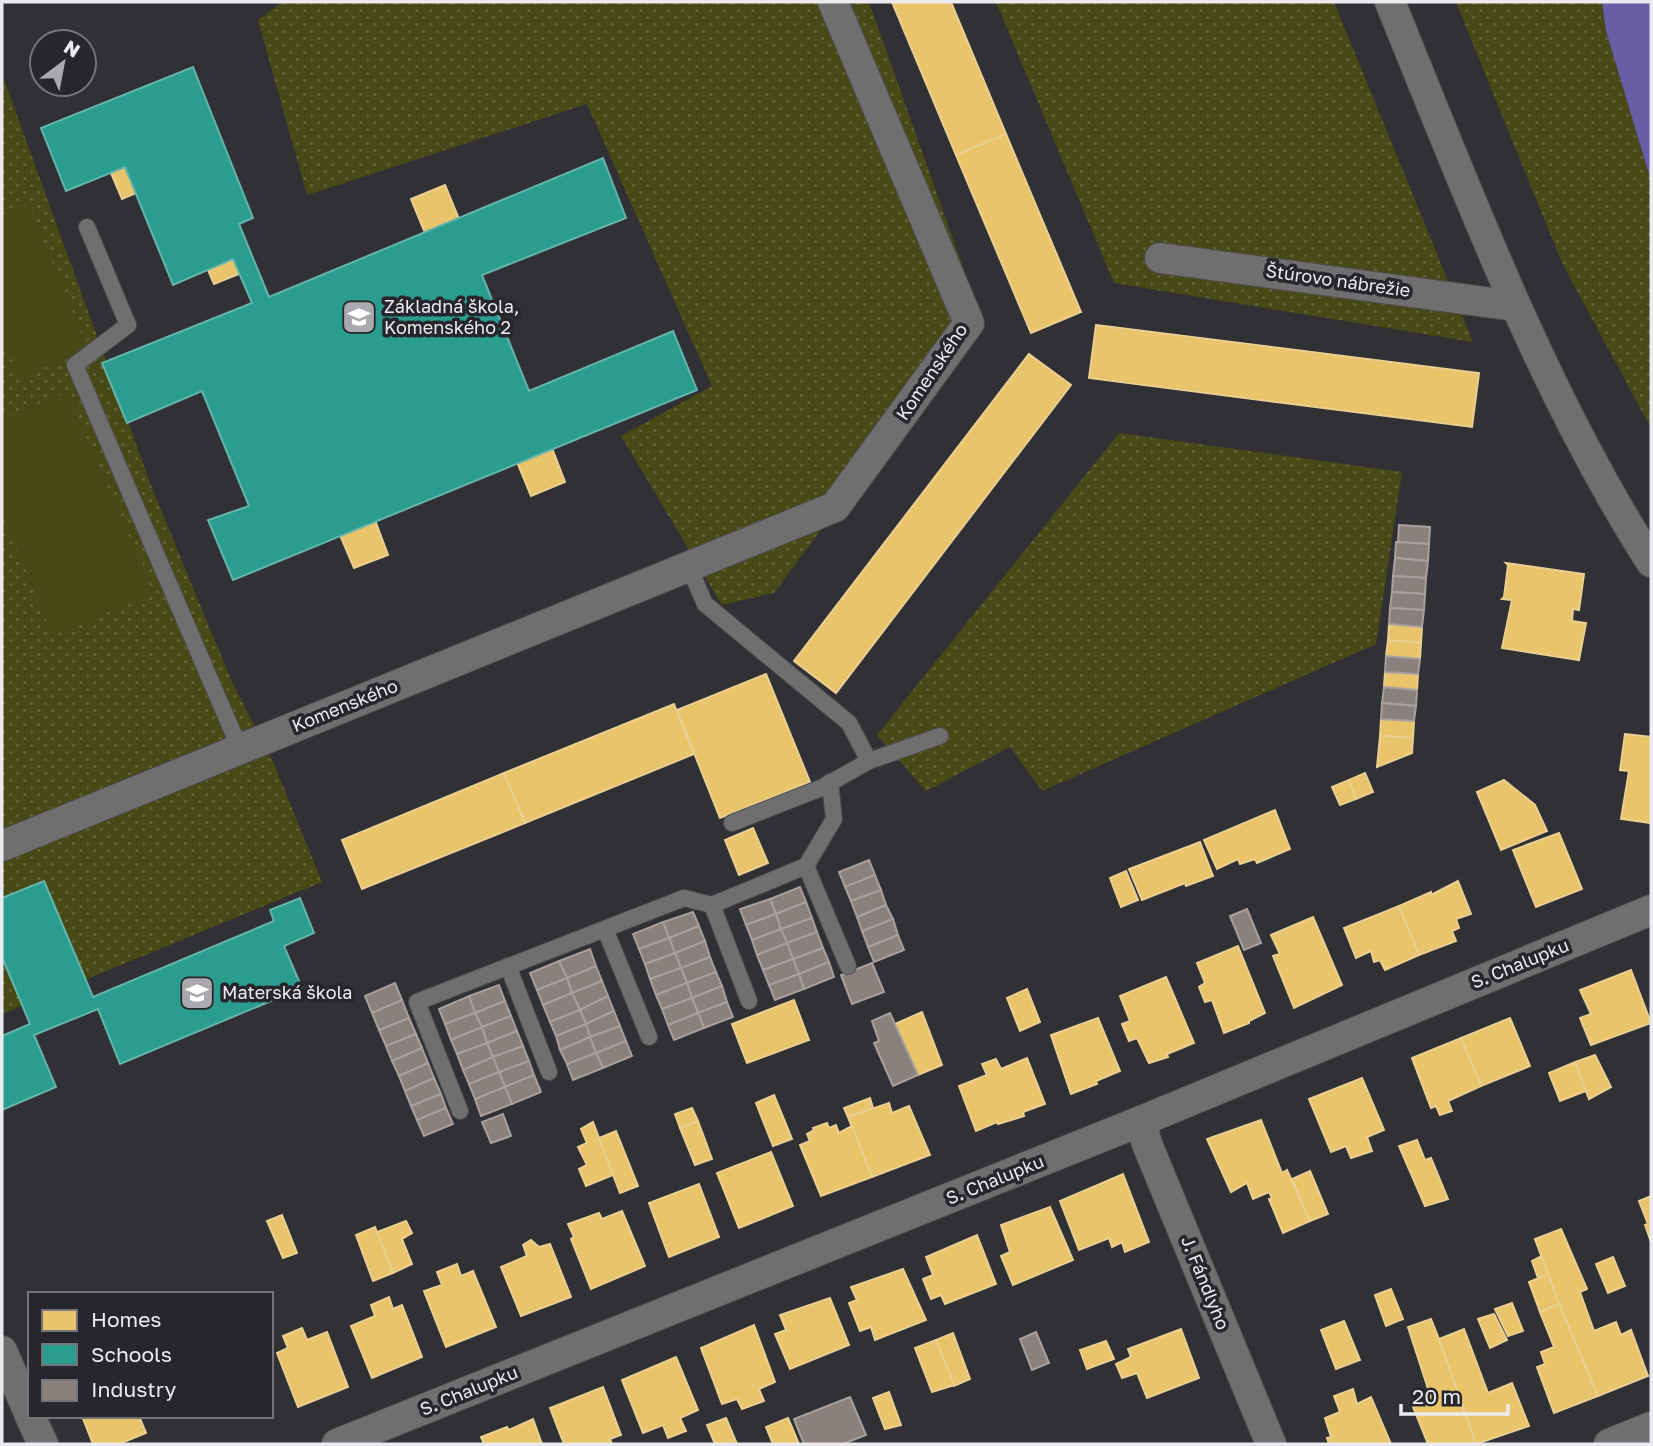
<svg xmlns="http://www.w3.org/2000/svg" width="1653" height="1446" viewBox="0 0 1653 1446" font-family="'Golos Text',sans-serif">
  <defs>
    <pattern id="grass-dots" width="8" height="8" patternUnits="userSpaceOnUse" patternTransform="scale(1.75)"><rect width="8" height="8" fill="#474916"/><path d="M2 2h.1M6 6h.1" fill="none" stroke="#626338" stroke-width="1.8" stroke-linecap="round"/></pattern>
  </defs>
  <rect width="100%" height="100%" fill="#313135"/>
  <!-- grass -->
  <g fill="url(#grass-dots)">
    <path d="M282,2h587l111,313 -206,278 -52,12 -101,-169 91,-50 -125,-282 -280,91 -49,-175z"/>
    <path d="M996,2h338l139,340 -359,-59z"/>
    <path d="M1456,2h146l4,29 45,150v247l-89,-165z"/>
    <path d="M2,74l150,414 79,192 43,84 48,118 -320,132z"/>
    <path d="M1119,433l283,39 -26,172 -334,147 -32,-44 -84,44 -49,-56z"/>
  </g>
  <!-- garden -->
  <g fill="#474916">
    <path d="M28,204l60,146 -69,28 -17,-41v-122z"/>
    <path d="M67,392l86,201 -100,42 -51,-121v-94z"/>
  </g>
  <!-- water -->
  <path fill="#685ea7" d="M1602,2h49v179l-45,-150z"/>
  <!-- homes -->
  <g fill="#e9c46a" stroke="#eacf92" stroke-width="2">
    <path d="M892,2h59l55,132 -50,21z"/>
    <path d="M1006,134l75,178 -50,21 -75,-178z"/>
    <path d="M125,167l11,26 -14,6 -11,-26z"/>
    <path d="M445,185l14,34 -34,14 -14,-34z"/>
    <path d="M233,259l6,15 -25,10 -6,-14z"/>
    <path d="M1096,325l383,48 -7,54 -383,-49z"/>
    <path d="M1029,354l42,31 -235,308 -42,-32z"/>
    <path d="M552,448l13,34 -34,14 -14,-34z"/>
    <path d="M375,520l13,35 -34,13 -14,-33z"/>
    <path d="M1506,563l78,11 -5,36 -6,-1 -1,12 14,2 -7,37 -77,-12 10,-48 -10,-1 2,-2 4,-32z"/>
    <path d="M1389,624l33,3 -1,16 -33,-3z"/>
    <path d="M1388,640l33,3 -1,16 -34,-3z"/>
    <path d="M1385,672l33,2 -1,16 -33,-3z"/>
    <path d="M766,674l44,108 -90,36 -43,-108z"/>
    <path d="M674,704l20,50 -169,69 -21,-50z"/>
    <path d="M1381,719l33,2 -1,17 -33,-2z"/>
    <path d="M1625,734l26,3v86l-30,-4 8,-48 -9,-1z"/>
    <path d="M1380,736l33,2 -1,15 -35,14z"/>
    <path d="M504,773l21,50 -163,66 -20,-49z"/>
    <path d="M1365,773l8,19 -17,7 -7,-19z"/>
    <path d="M1349,780l7,19 -16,6 -8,-18z"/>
    <path d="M1504,780l31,25 12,26 -46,19 -24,-58z"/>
    <path d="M1275,810l15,39 -33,14 -2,-4 -15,5 -2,-5 -21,10 -13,-29z"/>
    <path d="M753,828l15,35 -29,12 -14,-35z"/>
    <path d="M1559,833l23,56 -46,18 -23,-57z"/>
    <path d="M1200,842l13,34 -27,10 -1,-3 -43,17 -13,-31z"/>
    <path d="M1126,871l12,29 -17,7 -11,-29z"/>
    <path d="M1458,881l13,33 -15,5 3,9 -7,3 4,10 -37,14 -20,-49 32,-14v3z"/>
    <path d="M1399,906l20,49 -34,15 -5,-10 -6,2 -3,-11 -15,7 -12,-30z"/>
    <path d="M1313,917l29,68 -48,23 -21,-52 7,-2 -9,-19z"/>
    <path d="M1238,946l27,67 -16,8v2l-25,10 -12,-33 -7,2 -6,-15 6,-4 -8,-20z"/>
    <path d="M1631,970l20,53 -60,22 -11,-27 11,-4 -11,-24z"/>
    <path d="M1166,977l28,66 -27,11 1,3 -19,6 -12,-25 -8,3 -7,-17 8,-3 -10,-25z"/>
    <path d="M1027,989l13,33 -20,9 -13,-33z"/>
    <path d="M794,1000l15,40 -62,23 -15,-39z"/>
    <path d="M922,1012l20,53 -24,10 -23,-51z"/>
    <path d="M1098,1018l22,53 -24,10 1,3 -26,10 -20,-59z"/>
    <path d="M1510,1018l20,48 -49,20 -20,-48z"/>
    <path d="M1461,1038l20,48 -33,15 4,10 -12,4 -4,-9 -5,2 -19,-50z"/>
    <path d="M1595,1055l16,32 -22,12 -14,-37z"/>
    <path d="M1027,1058l18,46 -22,8 1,4 -26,8 -1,-2 -21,9 -17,-45 28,-11 -5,-11 14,-5 5,10z"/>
    <path d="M1575,1062l11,29 -26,10 -11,-28z"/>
    <path d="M1362,1078l22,52 -17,7 5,14 -21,7 -5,-12 -15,6 -22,-53z"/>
    <path d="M774,1095l18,44 -19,7 -17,-43z"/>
    <path d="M870,1098l3,10 -25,9 -4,-9z"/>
    <path d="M889,1103l3,10 17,-7 21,49 -58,22 -24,-60z"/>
    <path d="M692,1108l6,13 -18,7 -5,-14z"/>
    <path d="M1261,1120l21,53 5,-3 23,51 -27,12 -14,-34 3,-1 -3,-6 -16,7 -6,-16 -16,9 -24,-53z"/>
    <path d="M698,1121l14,38 -17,6 -15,-37z"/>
    <path d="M593,1122l20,53 -27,11 -7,-17 8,-4 -9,-18 9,-4 -6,-14z"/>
    <path d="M827,1123l2,5 7,-3 3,8 13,-7 20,51 -51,19 -21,-51 10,-4 -3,-7 7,-4 -1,-2z"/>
    <path d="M616,1131l22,55 -18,7 -21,-55z"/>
    <path d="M1417,1140l8,20 6,-2 17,41 -23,7 -26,-60z"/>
    <path d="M771,1152l22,54 -54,22 -22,-55z"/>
    <path d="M1310,1171l18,43 -18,7 -18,-42z"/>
    <path d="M1123,1174l26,68 -24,10 -3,-10 -10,5 -3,-9 -30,12 -19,-49z"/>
    <path d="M699,1184l20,53 -50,20 -20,-54z"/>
    <path d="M1651,1196v46l-6,-17 3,-1 -9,-23z"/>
    <path d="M1050,1207l23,53 -60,25 -12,-29 9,-4 -9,-27z"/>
    <path d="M622,1211l23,55 -54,23 -20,-50 3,-2 -6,-13 31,-11 3,6z"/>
    <path d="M282,1215l15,38 -14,5 -16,-37z"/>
    <path d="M406,1221l6,12 -10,6 10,25 -19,9 -16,-41z"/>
    <path d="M375,1227l18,46 -20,8 -17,-46z"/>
    <path d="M1561,1229l26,60 -7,3 14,39 22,-9 5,13 10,-5 17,46 -50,20 -39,-92 -24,-65z"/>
    <path d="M977,1235l19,49 -51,20 -4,-9 -10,4 -8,-20 10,-4 -7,-18z"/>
    <path d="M531,1240l8,7 11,-3 21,53 -50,19 -20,-49 26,-11 -4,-11z"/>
    <path d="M1542,1256l6,18 -10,4 -6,-17z"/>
    <path d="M1613,1257l12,29 -17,7 -12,-29z"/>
    <path d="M457,1264l4,12 12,-5 23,56 -50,20 -22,-56 18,-6 -5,-13z"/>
    <path d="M903,1269l23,51 -51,20 -4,-13 -11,4 -11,-28 8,-3 -6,-13z"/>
    <path d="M1548,1274l11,30 -19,8 -11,-30z"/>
    <path d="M1391,1289l12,30 -17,7 -11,-31z"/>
    <path d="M389,1297l4,12 9,-4 20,52 -50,21 -21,-52 24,-10 -4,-11z"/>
    <path d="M830,1298l19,47 -59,24 -15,-35 11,-4 -6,-15z"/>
    <path d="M1512,1303l11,28 -15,5 -13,-27z"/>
    <path d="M1559,1304l39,92 -44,17 -17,-46 8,-3 -4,-12 13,-5 -14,-35z"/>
    <path d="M1494,1314l13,26 -17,8 -12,-29z"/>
    <path d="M1431,1319l8,20 37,105h-48l-15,-37 19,-6 -24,-74z"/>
    <path d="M1344,1321l16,39 -24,9 -15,-39z"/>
    <path d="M754,1325l21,57 -16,7 5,12 -22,8 -5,-10 -15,5 -21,-56z"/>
    <path d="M302,1328l5,12 20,-8 21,55 -50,20 -21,-54 11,-5 -5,-12z"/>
    <path d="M1181,1329l18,49 -52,20 -10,-25 -15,5 -6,-14 15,-7 -3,-8z"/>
    <path d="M1464,1329l24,64 24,-10 17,43 -53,18 -37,-105z"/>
    <path d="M953,1333l17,46 -16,7 -18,-46z"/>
    <path d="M936,1340l18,45 -22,7 -17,-44z"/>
    <path d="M1106,1341l8,18 -27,10 -7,-19z"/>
    <path d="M676,1357l22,53 -18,8 6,13 -18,7 -5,-13 -20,8 -21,-53z"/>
    <path d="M603,1387l18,48 -11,4 2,5h-48l-14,-36z"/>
    <path d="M1353,1389l4,15 14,-7 20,47h-62l-2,-6 4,-1 -6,-19 15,-6 -6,-16z"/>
    <path d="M889,1392l12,33 -16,4 -12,-31z"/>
    <path d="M82,1416h57l7,17 -27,11h-26z"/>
    <path d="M726,1418l11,26h-22l-8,-19z"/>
    <path d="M788,1418l11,26h-26l-7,-17z"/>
    <path d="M533,1419l9,25h-58l-3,-7 26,-10 2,3z"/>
  </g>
  <!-- schools -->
  <g fill="#2a9d8f" stroke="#64b4ac" stroke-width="2">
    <path d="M193,67l60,151 -14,6 30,73 334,-139 23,60 -144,57 47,116 144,-60 24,59 -464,190 -25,-60 41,-14 -47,-115 -75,32 -25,-60 150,-60 -19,-44 -60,26 -48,-118 -59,24 -25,-63z"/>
    <path d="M44,881l49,116 181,-76 -4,-11 30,-12 14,35 -30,13 18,42 -182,76 -22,-55 -64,26 22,52 -54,23v-74l28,-12 -28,-67v-59z"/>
  </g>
  <!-- industry -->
  <g fill="#8a817c" stroke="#a7a09e" stroke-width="2">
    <path d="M1399,525l31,2 -1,17 -31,-2z"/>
    <path d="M1396,542l33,2 -1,17 -33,-3z"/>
    <path d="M1395,558l33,3 -2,17 -33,-2z"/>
    <path d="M1393,576l33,2 -1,16 -33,-2z"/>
    <path d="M1392,592l33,2 -1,16 -34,-2z"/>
    <path d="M1390,608l34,2 -2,17 -33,-3z"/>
    <path d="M1386,656l34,3 -2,15 -33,-2z"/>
    <path d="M1384,687l33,3 -1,16 -34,-3z"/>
    <path d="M1382,703l34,3 -2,15 -33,-2z"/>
    <path d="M869,860l6,15 -30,12 -6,-15z"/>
    <path d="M875,875l6,15 -30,11 -6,-14z"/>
    <path d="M800,887l6,15 -30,12 -6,-15z"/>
    <path d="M881,890l5,15 -29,12 -6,-16z"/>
    <path d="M770,899l6,15 -30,11 -6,-16z"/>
    <path d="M806,902l6,16 -31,11 -5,-15z"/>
    <path d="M886,905l7,14 -31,12 -5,-14z"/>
    <path d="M1247,909l14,34 -17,7 -14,-34z"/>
    <path d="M693,912l6,14 -30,12 -6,-16z"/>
    <path d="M776,914l5,15 -29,11 -6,-15z"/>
    <path d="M812,918l5,14 -30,11 -6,-14z"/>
    <path d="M893,919l5,16 -30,12 -6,-16z"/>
    <path d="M663,922l6,16 -30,11 -6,-15z"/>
    <path d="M699,926l6,15 -30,12 -6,-15z"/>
    <path d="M781,929l6,14 -30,12 -5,-15z"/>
    <path d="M817,932l6,16 -30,11 -6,-16z"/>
    <path d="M898,935l6,15 -30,12 -6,-15z"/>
    <path d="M669,938l6,15 -30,11 -6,-15z"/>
    <path d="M705,941l5,16 -29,11 -6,-15z"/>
    <path d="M787,943l6,16 -30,11 -6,-15z"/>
    <path d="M823,948l6,14 -30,12 -6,-15z"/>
    <path d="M590,949l6,17 -29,12 -8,-17z"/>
    <path d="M675,953l6,15 -31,11 -5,-15z"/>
    <path d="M710,957l6,15 -29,11 -6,-15z"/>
    <path d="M793,959l6,15 -30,11 -6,-15z"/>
    <path d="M559,961l8,17 -30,12 -7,-17z"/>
    <path d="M829,962l5,15 -30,12 -5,-15z"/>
    <path d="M872,963l12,29 -32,12 -11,-29z"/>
    <path d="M596,966l6,15 -30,12 -5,-15z"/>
    <path d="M681,968l6,15 -31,12 -6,-16z"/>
    <path d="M716,972l6,14 -30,12 -5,-15z"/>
    <path d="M799,974l5,15 -29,11 -6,-15z"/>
    <path d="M567,978l5,15 -29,12 -6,-15z"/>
    <path d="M602,981l6,15 -28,14 -8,-17z"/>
    <path d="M395,983l7,17 -30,13 -7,-17z"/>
    <path d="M687,983l5,15 -30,11 -6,-14z"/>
    <path d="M499,985l6,16 -30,12 -6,-17z"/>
    <path d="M722,986l5,16 -29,11 -6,-15z"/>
    <path d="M572,993l8,17 -30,12 -7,-17z"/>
    <path d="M469,996l6,17 -30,11 -6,-15z"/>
    <path d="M608,996l6,15 -28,13 -6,-14z"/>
    <path d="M692,998l6,15 -30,12 -6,-16z"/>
    <path d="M402,1000l7,18 -30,12 -7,-17z"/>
    <path d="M505,1001l6,15 -29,11 -7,-14z"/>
    <path d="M727,1002l6,15 -29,11 -6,-15z"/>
    <path d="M580,1010l6,14 -30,12 -6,-14z"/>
    <path d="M614,1011l6,15 -30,11 -4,-13z"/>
    <path d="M475,1013l7,14 -31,13 -6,-16z"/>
    <path d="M698,1013l6,15 -30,12 -6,-15z"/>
    <path d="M890,1013l28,62 -25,11 -19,-43 5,-2 -7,-20z"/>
    <path d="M511,1016l6,15 -30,12 -5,-16z"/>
    <path d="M409,1018l7,16 -30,12 -7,-16z"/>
    <path d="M586,1024l4,13 -30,13 -4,-14z"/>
    <path d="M620,1026l6,15 -30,12 -6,-16z"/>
    <path d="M482,1027l5,16 -30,11 -6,-14z"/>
    <path d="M517,1031l6,15 -30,11 -6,-14z"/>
    <path d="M416,1034l6,14 -30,13 -6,-15z"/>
    <path d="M590,1037l6,16 -29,11 -7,-14z"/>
    <path d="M626,1041l6,15 -29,12 -7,-15z"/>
    <path d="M487,1043l6,14 -30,13 -6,-16z"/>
    <path d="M523,1046l6,15 -30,11 -6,-15z"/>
    <path d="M422,1048l6,15 -29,13 -7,-15z"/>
    <path d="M596,1053l7,15 -30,12 -6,-16z"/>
    <path d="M493,1057l6,15 -30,12 -6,-14z"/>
    <path d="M529,1061l5,14 -29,12 -6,-15z"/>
    <path d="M428,1063l6,15 -29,13 -6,-15z"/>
    <path d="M499,1072l6,15 -30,12 -6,-15z"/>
    <path d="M534,1075l7,17 -29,12 -7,-17z"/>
    <path d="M434,1078l7,16 -30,12 -6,-15z"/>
    <path d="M505,1087l7,17 -31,12 -6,-17z"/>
    <path d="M441,1094l5,14 -29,12 -6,-14z"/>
    <path d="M446,1108l7,16 -29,12 -7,-16z"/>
    <path d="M503,1114l8,22 -20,7 -9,-21z"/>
    <path d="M1036,1332l13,31 -17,7 -12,-31z"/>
    <path d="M850,1397l16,38 -23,9h-39l-10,-25z"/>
  </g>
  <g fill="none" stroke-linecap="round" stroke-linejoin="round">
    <!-- service casing -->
    <g stroke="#4c4c4e" stroke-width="18">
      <g id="service">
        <path d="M87,227l41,98 -53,40 165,384"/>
        <path d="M689,567l16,37 144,119 20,38 71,-25"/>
        <path d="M830,782l4,37 -28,47 42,100"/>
        <path d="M732,823l89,-35 48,-27"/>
        <path d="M712,905l37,96"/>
        <path d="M605,929l44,108"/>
        <path d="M508,966l41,106"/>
        <path d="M460,1111l-43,-109 267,-104 28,7 94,-39"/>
      </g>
    </g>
    <!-- minor casing -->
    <g stroke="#4c4c4e" stroke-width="32">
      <g id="minor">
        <path d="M1390,2c77,188 151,388 261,560"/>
        <path d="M1160,258l355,48"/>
        <path d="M2,846l833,-339 134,-184 -136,-321"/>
        <path d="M1141,1121l6,23 124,300"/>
        <path d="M2,1351l28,64"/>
        <path d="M30,1416l13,28"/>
        <path d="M337,1444l804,-323 510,-211"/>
        <path d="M1609,1444l42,-17"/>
      </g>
    </g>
    <!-- service -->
    <use href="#service" stroke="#6f6f6f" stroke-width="16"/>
    <!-- minor -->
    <use href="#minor" stroke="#6f6f6f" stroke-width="30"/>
  </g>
  <!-- icons -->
  <defs>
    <g id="school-square" transform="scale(1.75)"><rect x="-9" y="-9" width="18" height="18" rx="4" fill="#aaa9ad" stroke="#27262c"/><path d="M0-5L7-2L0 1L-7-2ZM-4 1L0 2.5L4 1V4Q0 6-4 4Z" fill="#fff"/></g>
  </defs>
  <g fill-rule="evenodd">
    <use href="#school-square" x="359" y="317"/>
    <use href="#school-square" x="197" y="993"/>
  </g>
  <g text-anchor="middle" stroke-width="7" stroke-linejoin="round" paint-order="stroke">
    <!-- street labels -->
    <g font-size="18" fill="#ebeaee" stroke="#27262c">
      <text transform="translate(1338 281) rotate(8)" y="6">Štúrovo nábrežie</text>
      <text transform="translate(932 372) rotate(-56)" y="6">Komenského</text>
      <text transform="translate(345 706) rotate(-22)" y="6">Komenského</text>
      <text transform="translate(1520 964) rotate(-22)" y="6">S. Chalupku</text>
      <text transform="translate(995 1180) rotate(-22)" y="6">S. Chalupku</text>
      <text transform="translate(1205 1283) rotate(68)" y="6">J. Fándlyho</text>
      <text transform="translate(469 1391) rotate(-22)" y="6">S. Chalupku</text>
    </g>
    <!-- poi labels -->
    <g font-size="18" fill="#ebeaee" stroke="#27262c" text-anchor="start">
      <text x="384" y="313">Základná škola,<tspan x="384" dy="21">Komenského 2</tspan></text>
      <text x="222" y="999">Materská škola</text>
    </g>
  </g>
  <!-- border -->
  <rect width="1653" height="1446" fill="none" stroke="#ebeaee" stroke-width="7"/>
  <!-- legend -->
  <rect x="28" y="1292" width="245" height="126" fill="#27262c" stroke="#75747a" stroke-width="2"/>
  <rect x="42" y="1310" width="35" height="21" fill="#e9c46a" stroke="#75747a" stroke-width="2"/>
  <text x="91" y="1327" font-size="21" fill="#ebeaee">Homes</text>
  <rect x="42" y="1344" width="35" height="21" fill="#2a9d8f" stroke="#75747a" stroke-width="2"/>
  <text x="91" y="1362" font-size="21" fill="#ebeaee">Schools</text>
  <rect x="42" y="1380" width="35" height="21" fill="#8a817c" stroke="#75747a" stroke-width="2"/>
  <text x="91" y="1397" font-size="21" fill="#ebeaee">Industry</text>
  <!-- north arrow -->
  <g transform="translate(63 63) rotate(32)"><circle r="33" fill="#27262c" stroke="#75747a" stroke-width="2"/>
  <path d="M0-5L12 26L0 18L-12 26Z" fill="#aaa9ad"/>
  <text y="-10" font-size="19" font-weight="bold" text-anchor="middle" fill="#ebeaee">N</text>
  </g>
  <!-- scale -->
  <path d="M1401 1404v10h107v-10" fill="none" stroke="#ebeaee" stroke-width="3.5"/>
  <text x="1412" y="1404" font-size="21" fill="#ebeaee" stroke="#27262c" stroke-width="5" paint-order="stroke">20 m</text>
</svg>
